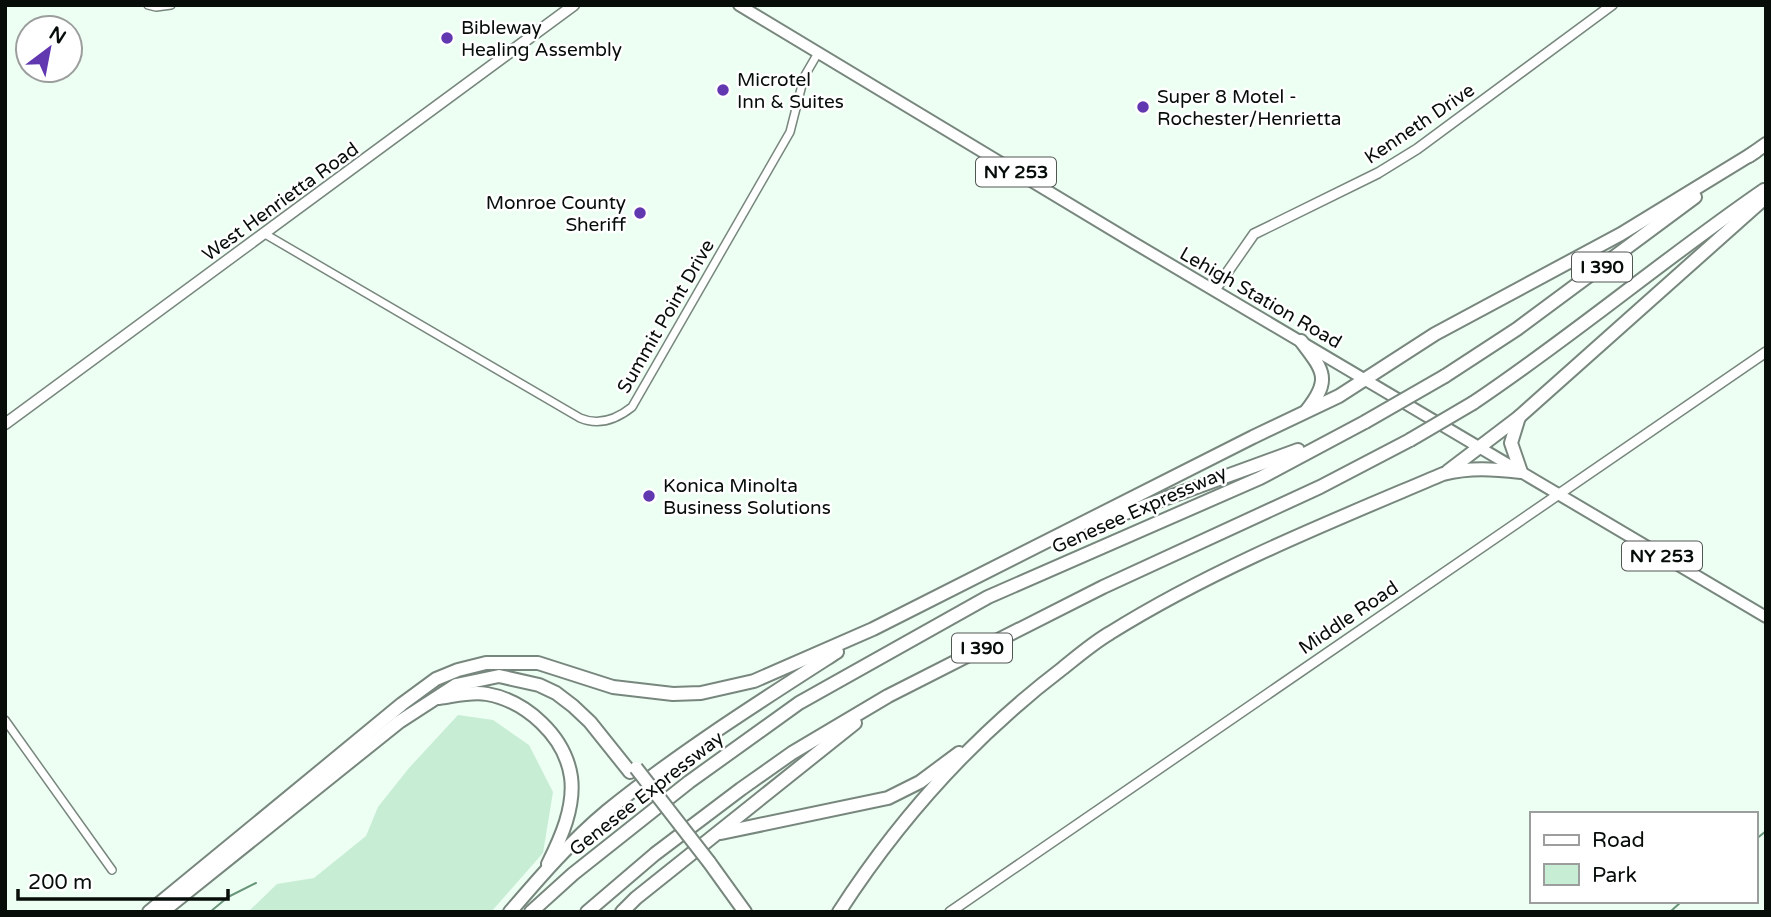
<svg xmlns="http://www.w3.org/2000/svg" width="1771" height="917" viewBox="0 0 1771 917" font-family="'Varela Round',sans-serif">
  <rect width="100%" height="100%" fill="#edfef3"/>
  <!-- green -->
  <path fill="#c8edd5" d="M458,715l35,5 36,25 24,47 -10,61 -52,59h-243l29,-28 37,-6 52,-42 12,-29 31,-39z"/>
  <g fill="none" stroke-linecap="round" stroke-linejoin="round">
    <!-- stream -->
    <g stroke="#68957a" stroke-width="2">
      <path d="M1755,840l11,-9"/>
      <path d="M210,912l18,-15 28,-14"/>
      <path d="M1670,912l12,-11"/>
    </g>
    <!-- minor casing -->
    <g stroke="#78877e" stroke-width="10">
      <g id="minor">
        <path d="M148,5l8,2 15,-2"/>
        <path d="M265,234l315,184c19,8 37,1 52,-11l158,-275 14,-55 14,-24"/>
        <path d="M5,720l107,150"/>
      </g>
    </g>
    <!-- tertiary casing -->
    <g stroke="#78877e" stroke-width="12">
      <g id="tertiary">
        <path d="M1215,290l39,-56 124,-61 39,-24 195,-144"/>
        <path d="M950,912l816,-560"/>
      </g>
    </g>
    <!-- secondary casing -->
    <g stroke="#78877e" stroke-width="13">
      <path id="secondary" d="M5,424l569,-419"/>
    </g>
    <!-- primary casing -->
    <g stroke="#78877e" stroke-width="14">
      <path id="primary" d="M739,5l395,238 632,374"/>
    </g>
    <!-- motorway casing -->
    <g stroke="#78877e" stroke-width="16">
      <g id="motorway">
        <path d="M1749,156l17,-12"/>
        <path d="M1301,341c22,29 31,38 6,69"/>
        <path d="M1445,376l72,-47 178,-132"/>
        <path d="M1473,403c100,-67 192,-145 291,-213"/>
        <path d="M1448,471l71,-54 247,-220"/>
        <path d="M1098,523l200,-73"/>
        <path d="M439,698c15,-2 33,-7 48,-4 39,7 78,42 84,83 4,30 -10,61 -23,87"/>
        <path d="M721,833l167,-35 32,-16 39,-29"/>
        <path d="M709,862l36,50"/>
        <path d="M149,912l253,-208 34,-25 22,-9 28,-7h52l75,24 60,7 28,-1 53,-12 119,-52 380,-192 86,-41 96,-62 186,-100 134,-82"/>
        <path d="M162,912l237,-190 57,-37 43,-9 40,9 17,8 17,13 17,16 40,50"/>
        <path d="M510,912c30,-35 62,-72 97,-101 73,-59 152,-109 230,-159"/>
        <path d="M531,912l42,-38 116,-92 110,-79 189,-106 272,-119 105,-56"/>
        <path d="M587,912l68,-58 86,-65 51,-36 96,-57 215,-109 217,-100 90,-47"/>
        <path d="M622,912l14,-14 219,-175"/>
        <path d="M839,912c60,-93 136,-177 224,-244 15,-12 30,-25 47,-35 104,-65 220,-111 333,-159 27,-7 51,-5 78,-2l-10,-29 8,-26"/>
      </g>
    </g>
    <!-- minor -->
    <use href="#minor" stroke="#fff" stroke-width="7"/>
    <!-- tertiary -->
    <use href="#tertiary" stroke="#fff" stroke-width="9"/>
    <!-- secondary -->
    <use href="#secondary" stroke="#fff" stroke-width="10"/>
    <!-- primary -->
    <use href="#primary" stroke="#fff" stroke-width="10"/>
    <!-- motorway -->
    <use href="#motorway" stroke="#fff" stroke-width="12"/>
    <!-- motorway-bridge casing -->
    <g stroke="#78877e" stroke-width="16" stroke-linecap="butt">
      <g id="motorway-bridge">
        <path d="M1365,422l80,-46"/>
        <path d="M1410,440l63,-37"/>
        <path d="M636,768l73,94"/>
      </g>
    </g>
    <!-- motorway-bridge -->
    <use href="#motorway-bridge" stroke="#fff" stroke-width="12"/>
  </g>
  <!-- markers -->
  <g fill="#6238b0" stroke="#fff" stroke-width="2.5">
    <circle cx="447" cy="38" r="7"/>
    <circle cx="723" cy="90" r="7"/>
    <circle cx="1143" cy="107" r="7"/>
    <circle cx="640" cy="213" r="7"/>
    <circle cx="649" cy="496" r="7"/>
  </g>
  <g text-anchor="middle" stroke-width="5" stroke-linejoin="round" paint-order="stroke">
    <!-- shield labels -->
    <g fill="#fff" stroke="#515653" stroke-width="2">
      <rect x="976" y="157.5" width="80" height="29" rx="5"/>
      <rect x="1572" y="252.5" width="60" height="29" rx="5"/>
      <rect x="1622" y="541.5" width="80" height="29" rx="5"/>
      <rect x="952" y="633.5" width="60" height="29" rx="5"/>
    </g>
    <g font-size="18" font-weight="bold" fill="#070d09">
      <text x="1016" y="178">NY 253</text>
      <text x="1602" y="273">I 390</text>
      <text x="1662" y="562">NY 253</text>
      <text x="982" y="654">I 390</text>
    </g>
    <!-- poi labels -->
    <g font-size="19" fill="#070d09" stroke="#fff" text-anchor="start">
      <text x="461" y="34">Bibleway<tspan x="461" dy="22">Healing Assembly</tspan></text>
      <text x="737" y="86">Microtel<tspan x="737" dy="22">Inn &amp; Suites</tspan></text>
      <text x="1157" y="103">Super 8 Motel -<tspan x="1157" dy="22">Rochester/Henrietta</tspan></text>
      <text x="626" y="209" text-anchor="end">Monroe County<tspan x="626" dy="22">Sheriff</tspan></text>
      <text x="663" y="492">Konica Minolta<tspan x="663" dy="22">Business Solutions</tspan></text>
    </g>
    <!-- street labels -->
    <g font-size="19" fill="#070d09" stroke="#fff">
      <text transform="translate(1419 123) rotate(-34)" y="7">Kenneth Drive</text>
      <text transform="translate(280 201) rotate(-36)" y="7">West Henrietta Road</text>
      <text transform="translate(1261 297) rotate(30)" y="7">Lehigh Station Road</text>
      <text transform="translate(665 316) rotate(-60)" y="7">Summit Point Drive</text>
      <text transform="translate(1139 509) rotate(-24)" y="7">Genesee Expressway</text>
      <text transform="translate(1348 617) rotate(-34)" y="7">Middle Road</text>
      <text transform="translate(646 793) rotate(-38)" y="7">Genesee Expressway</text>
    </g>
  </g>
  <!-- border -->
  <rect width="1771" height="917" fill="none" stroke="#070d09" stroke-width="14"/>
  <!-- legend -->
  <rect x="1530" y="812" width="228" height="91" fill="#ffffff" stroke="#9c9e9d" stroke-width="2"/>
  <rect x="1544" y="835" width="35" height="10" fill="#ffffff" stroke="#9c9e9d" stroke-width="2"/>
  <text x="1592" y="847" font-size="21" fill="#070d09">Road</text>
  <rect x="1544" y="864" width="35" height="21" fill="#c8edd5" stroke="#9c9e9d" stroke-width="2"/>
  <text x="1592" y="882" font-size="21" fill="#070d09">Park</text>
  <!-- north arrow -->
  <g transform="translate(49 49) rotate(32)"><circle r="33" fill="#ffffff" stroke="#9c9e9d" stroke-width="2"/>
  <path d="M0-5L12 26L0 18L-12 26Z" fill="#6238b0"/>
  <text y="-10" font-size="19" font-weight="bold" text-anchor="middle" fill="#070d09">N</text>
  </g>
  <!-- scale -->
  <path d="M18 889v10h210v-10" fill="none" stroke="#070d09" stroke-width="3.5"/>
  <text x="28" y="889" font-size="21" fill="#070d09" stroke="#ffffff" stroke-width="5" paint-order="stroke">200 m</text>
</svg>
